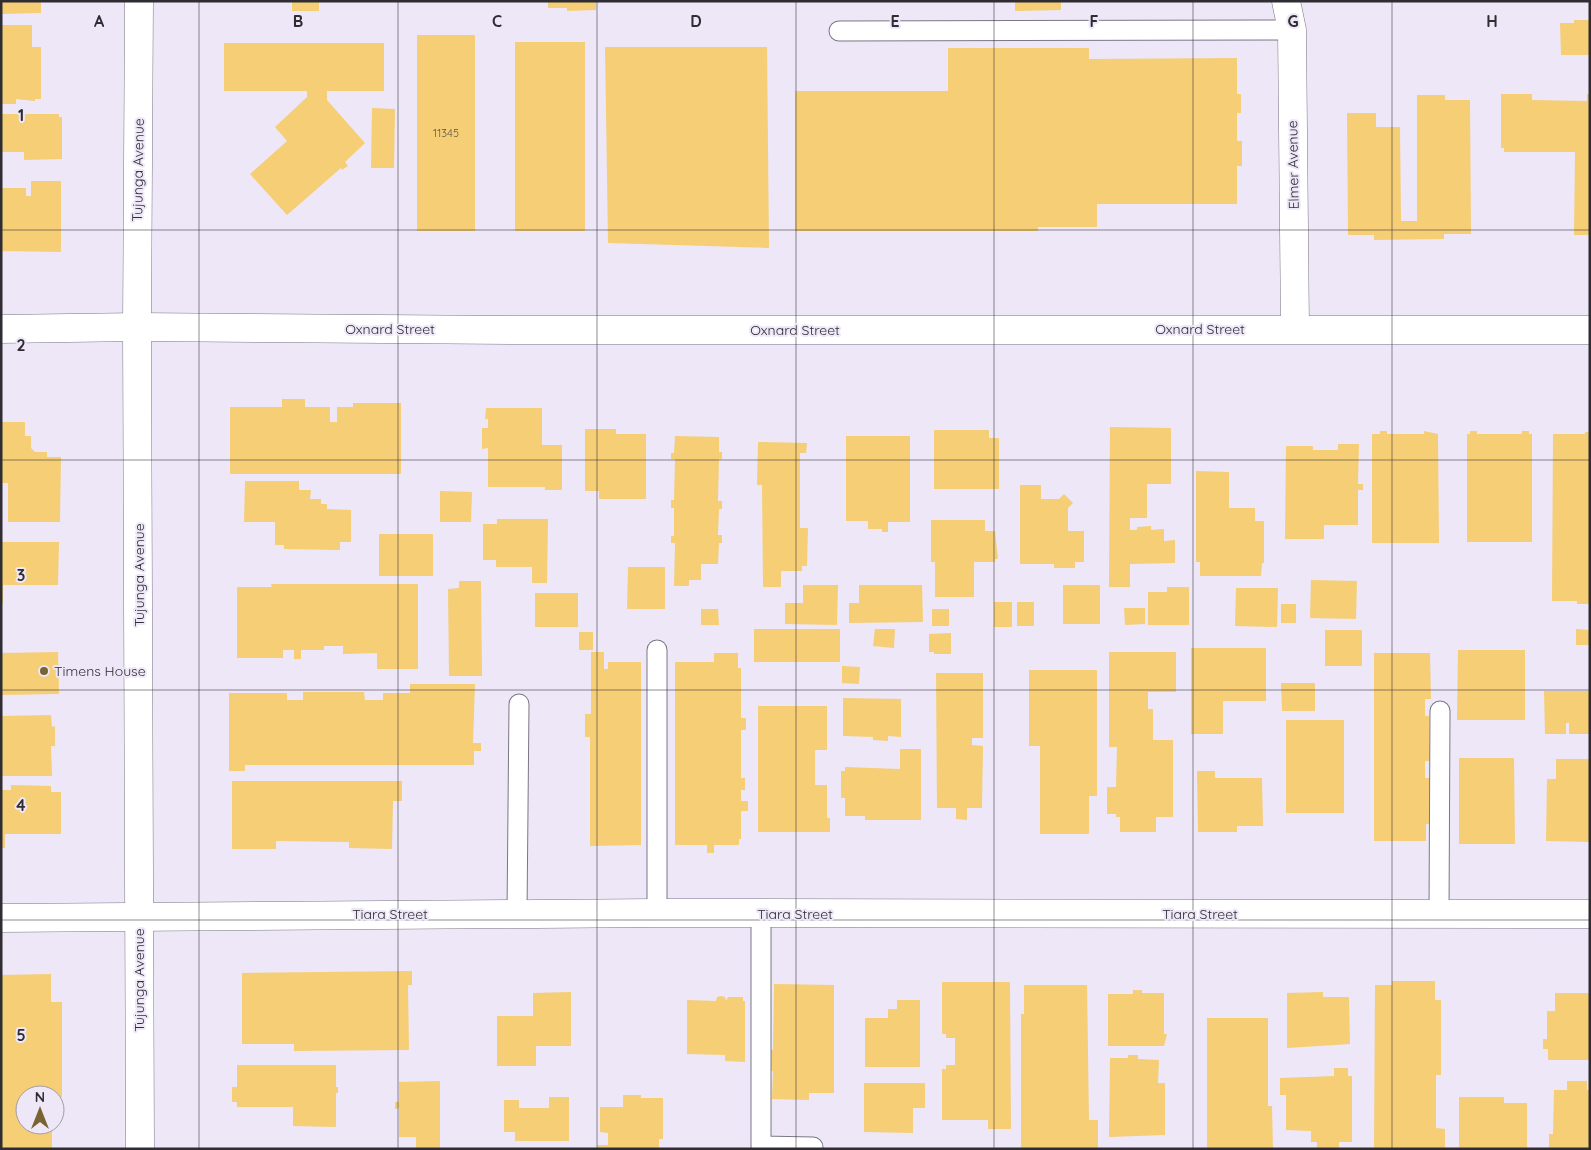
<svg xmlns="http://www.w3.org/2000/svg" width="1591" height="1150" viewBox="0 0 1591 1150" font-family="Quicksand,sans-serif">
  <rect width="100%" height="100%" fill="#ede7f8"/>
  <!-- building -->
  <g fill="#f5ce76">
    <path d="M1,1h40v12l-40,1z"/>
    <rect x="292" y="1" width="27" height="10"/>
    <path d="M548,1h48v9l-29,1v-3h-19z"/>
    <path d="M1015,1h46v9l-46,1z"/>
    <path d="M1574,20h16v35h-29l-1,-32h14z"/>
    <path d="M1,25h31v22h9v52h-6v2l-19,-2v5h-15z"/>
    <rect x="417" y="35" width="58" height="196"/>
    <rect x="515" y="42" width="70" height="189"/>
    <path d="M224,43h160v48h-57v9l38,43 -20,19 3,4 -6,4 -1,-2 -54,47 -37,-41 37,-33 -12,-14 32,-30v-6h-83z"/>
    <path d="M605,47h162l2,201 -161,-5z"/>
    <path d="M948,48h141v11l148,-1v36h4v19h-4v28h5v25h-5v38h-140v23h-59v4h-243v-140h153z"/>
    <path d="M1501,94h31v6l55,1v-7h3v141h-16l1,-83h-71v-4h-3z"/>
    <path d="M1417,95h28v5h25l1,134h-27v5l-70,1v-5h-26l-1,-122h29v14h24l1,94h16z"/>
    <path d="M372,108l23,1 -1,59h-23z"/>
    <path d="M1,114h58v3h3v42l-38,1v-8h-23z"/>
    <path d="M31,181h30v71l-60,-1v-63h25v8h5z"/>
    <path d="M282,399h23v8h25v15h7v-15h16v-4h48v71h-171v-67h52z"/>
    <path d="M486,408h56v37h20v45h-17v-3h-57v-39l-6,1v-21h6v-9h-3z"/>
    <path d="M1,422h24v14h6v12l4,4h12v5h14l-1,65h-52v-39h-6z"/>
    <path d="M1110,427l61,1v56h-24v34h-17v12h7v-3l14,-1v4l13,-1v12l11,-1v23l-45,1v23h-21z"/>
    <path d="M585,429h31v5h30v65h-47v-8h-14z"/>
    <path d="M934,430h55v8h10v51h-65z"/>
    <path d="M1380,431h7v3h37v-3l14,3 1,109h-67v-109h8z"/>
    <path d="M1470,431h7v3h45v-3h7v3h3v108h-65v-108h3z"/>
    <path d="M1585,432h4l1,2v167l-1,3h-12v-3h-25l1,-167h32z"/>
    <path d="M675,436l44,1v15h3v7h-3l-1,42h4v8h-3l-1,26h4v8h-3l-1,21h-17v16h-12v6h-15l1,-43h-4v-7h3v-28h-3v-8h3l1,-41h-4v-6h3z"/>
    <path d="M846,436h64v86h-22v10h-6v-3h-14v-8h-22z"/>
    <path d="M758,442l49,1 -1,10h-6v75h8l-1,38h-5v5h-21v16h-18l-1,-102h-5z"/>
    <path d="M1338,444h21l-1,40h5v6h-5v35h-34v14h-39l1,-93h27v4h25z"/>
    <path d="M1196,471l33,1v36h26v13h9v42h-2l-1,13h-61v-14h-4z"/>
    <path d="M245,481h54v9h12l-1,9h11v5h6v5l24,1v32h-11v8l-56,-1v-4h-9v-23h-31z"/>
    <path d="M1020,485h21v14h18l5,-5 9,9 -5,5v23h16v31h-9v6h-21v-4h-34z"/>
    <path d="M440,491l32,1 -1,30h-31z"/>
    <path d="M497,519h51l-1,64h-15v-16h-36v-7h-13v-36h14z"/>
    <path d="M931,520h54v11h10l3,28h-3v3h-21v35h-39v-35h-4z"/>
    <rect x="379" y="534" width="54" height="42"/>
    <path d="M1,542h58l-1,43h-55v19h-2z"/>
    <path d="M628,567h37v42h-38z"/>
    <path d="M1311,580l46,1 -1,38 -46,-1z"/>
    <path d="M459,581h22l1,95h-33l-1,-87 11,-1z"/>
    <path d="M271,584h147v85h-41v-16l-34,1v-8h-19v4h-23v9h-7v-9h-11v8h-46v-71h35z"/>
    <path d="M803,585h35l-1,40 -52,-1v-21h18z"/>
    <path d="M859,585h63l1,37 -74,1v-20h10z"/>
    <rect x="1063" y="585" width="37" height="39"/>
    <path d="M1167,587h22v38h-41v-33h19z"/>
    <path d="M1236,588h42l-1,39 -42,-1z"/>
    <rect x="535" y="593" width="43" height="34"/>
    <rect x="994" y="602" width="18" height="25"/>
    <rect x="1017" y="602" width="17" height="24"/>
    <rect x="1281" y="604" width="15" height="19"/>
    <path d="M1124,608h21v16l-20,1z"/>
    <path d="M701,609h17l1,16h-18z"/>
    <rect x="932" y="609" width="17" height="17"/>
    <rect x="754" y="629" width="86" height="33"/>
    <path d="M875,629h20l-1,19 -21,-2z"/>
    <path d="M1576,629l14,1v15h-14z"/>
    <rect x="1325" y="630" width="37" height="36"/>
    <rect x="579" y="632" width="14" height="18"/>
    <path d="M951,633v21h-17v-2h-5v-18z"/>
    <path d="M1191,648h75v53h-43v33h-32z"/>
    <path d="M1458,650h67v70h-68z"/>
    <path d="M58,652l1,42 -58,1v-42z"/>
    <path d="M591,652h13v17h4v-7h33v183l-51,1v-109h-5v-23h6z"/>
    <path d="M1109,652h67v40h-28v17h5v31h20v77h-17v15h-36v-15h-4v-3h-9v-27h9l1,-40h-8z"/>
    <path d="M714,653h24v15h3v50h5v12h-5v48h4v12h-4v11h7v10h-7v28h-2v6h-25v8h-7v-8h-32v-183h39z"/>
    <path d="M1374,653h56l1,46h-6v17h4l1,45h-5v17h6v46h-5v17h-52z"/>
    <path d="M842,666l18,1 -1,17 -17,-1z"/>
    <path d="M1029,670h68v126h-8v38h-49v-88h-11z"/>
    <path d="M936,673h47v65h-11v7l11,1 -1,62h-15v12l-11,-1v-11h-19z"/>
    <path d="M1281,683h34v28h-33z"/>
    <path d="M410,684h65l-2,59h8v8h-7v14h-229v6h-16v-78h58v7h16v-8h61l1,8h18v-7h27z"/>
    <path d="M1544,691h46v43h-21v-11h-3v11h-21z"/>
    <path d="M843,698l58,1v38l-13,-1v5l-15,-1v-3l-30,-1z"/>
    <path d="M758,706h69v44h-12v35h12v33h3v14h-72z"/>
    <path d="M51,715l1,12 3,-1v20h-4l1,30h-51v-60z"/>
    <rect x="1286" y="720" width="58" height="93"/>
    <path d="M900,749h21v71h-56v-4h-20v-18h-4v-27h4v-4l55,2z"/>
    <path d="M1459,758h55l1,86h-56z"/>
    <path d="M1556,759h34v83l-44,-1 1,-62h9z"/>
    <path d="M1197,771h18v7h47l1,48h-26v6h-39z"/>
    <path d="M232,781h170v20h-9l-1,48 -43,-1v-6l-73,-1v8h-44z"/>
    <path d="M11,785l40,1v6h10v42h-56v14h-4v-58h10z"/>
    <path d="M412,971v14h-4l1,65 -115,1v-7h-52v-71z"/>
    <path d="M51,974v28h11v95l-37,-2v30h27v24h-51v-174z"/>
    <path d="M1392,981h43v19h6v75h-5v53l9,1v20h-71l1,-164h17z"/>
    <path d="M942,982h68l1,147h-23v-9h-46v-51h4v-4h9v-27h-9v-4h-4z"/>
    <path d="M774,984l60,1v108h-25v7l-37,-1 1,-28h-5v-21h5z"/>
    <path d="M1024,985h63l2,135h9v29h-77v-135h3z"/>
    <path d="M1133,990h9v3h22v41h3l-3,12h-56v-52h25z"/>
    <path d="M571,992v54h-35v20h-39v-50h36v-23z"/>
    <path d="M1323,992v5h26l1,47 -63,4v-55z"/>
    <path d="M1555,993h35v67h-42v-11h-5v-10h4v-28h8z"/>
    <path d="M721,996l4,1 1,4 2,-4h15v4h2v61l-20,-1v-6l-38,-1v-54l29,1 1,-4z"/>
    <path d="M897,1000h23v67h-55v-49h23v-9h9z"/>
    <path d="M1207,1018h61v88h4l1,43h-66z"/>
    <path d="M1128,1055h10v4l21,1 -1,23h7v52l-56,2 1,-79h18z"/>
    <path d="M237,1065h99v22h2v6h-2v34l-43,-1v-19h-56v-5h-5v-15h5z"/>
    <path d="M1334,1068h14v8h4v66h-13v7h-22v-7h-6v-11l-25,-1v-35h-6v-17l54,-2z"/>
    <path d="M440,1081v67h-24v-11h-17v-29l-4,1v-7h4v-20z"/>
    <path d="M1567,1081h20v9h3v59h-41v-15h4l1,-44h13z"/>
    <path d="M864,1083h61v25h-12v25l-49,-1z"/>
    <path d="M623,1095h18v3h22v41h-4v10h-62v-4h11v-12l-8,-1v-25h23z"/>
    <path d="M549,1097h20v44h-54v-9h-11v-32h15v8h30z"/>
    <path d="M1459,1097h45v6h23v45l-68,1z"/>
  </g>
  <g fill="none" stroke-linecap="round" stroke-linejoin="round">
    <!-- lane casing -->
    <g stroke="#7b7685" stroke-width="21">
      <g id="lane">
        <path d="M839,31l453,-1"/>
        <path d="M657,650v263"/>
        <path d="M517,914l2,-210"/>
        <path d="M761,914v232l52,1"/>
        <path d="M1439,914l1,-203"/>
      </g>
    </g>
    <!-- street casing -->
    <g stroke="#7b7685" stroke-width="29">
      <g id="street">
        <path d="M1286,1l6,29 3,299"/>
        <path d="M1,918l656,-5 933,1"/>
      </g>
    </g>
    <!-- secondary casing -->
    <g stroke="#7b7685" stroke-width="29">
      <g id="secondary">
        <path d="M139,1l-2,326 3,822"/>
        <path d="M1,329l136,-2 373,3h1080"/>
      </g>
    </g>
    <!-- lane -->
    <use href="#lane" stroke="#fff" stroke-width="19"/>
    <!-- street -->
    <use href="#street" stroke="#fff" stroke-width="28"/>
    <!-- secondary -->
    <use href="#secondary" stroke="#fff" stroke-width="28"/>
  </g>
  <!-- grid -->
  <path fill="none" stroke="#2f2d33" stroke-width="1" stroke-opacity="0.55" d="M199,1v1148M398,1v1148M597,1v1148M796,1v1148M994,1v1148M1193,1v1148M1392,1v1148M1,230h1589M1,460h1589M1,690h1589M1,920h1589"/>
  <!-- markers -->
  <circle fill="#796333" stroke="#ede7f8" stroke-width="2" cx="44" cy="671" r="5"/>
  <g text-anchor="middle" stroke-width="4" stroke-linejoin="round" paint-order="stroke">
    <!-- number labels -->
    <g font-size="11" fill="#605544">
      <text x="446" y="137">11345</text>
    </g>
    <!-- street labels -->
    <g font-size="14" fill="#2f2d33" stroke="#ede7f8">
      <text transform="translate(1293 165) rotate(-91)" y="5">Elmer Avenue</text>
      <text transform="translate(138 170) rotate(-89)" y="5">Tujunga Avenue</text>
      <text x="390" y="334">Oxnard Street</text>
      <text x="1200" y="334">Oxnard Street</text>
      <text x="795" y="335">Oxnard Street</text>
      <text transform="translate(139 575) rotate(-90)" y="5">Tujunga Avenue</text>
      <text x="390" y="919">Tiara Street</text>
      <text x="795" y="919">Tiara Street</text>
      <text x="1200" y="919">Tiara Street</text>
      <text transform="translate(139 980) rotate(-90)" y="5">Tujunga Avenue</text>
    </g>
    <!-- poi labels -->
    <g font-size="14" fill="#2f2d33" stroke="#ede7f8" text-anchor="start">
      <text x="54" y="676">Timens House</text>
    </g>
  </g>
  <g font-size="16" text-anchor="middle" font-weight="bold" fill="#2f2d33" stroke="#ede7f8" stroke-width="4" stroke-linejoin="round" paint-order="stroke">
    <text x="99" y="27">A</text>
    <text x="298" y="27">B</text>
    <text x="497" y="27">C</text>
    <text x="696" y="27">D</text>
    <text x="895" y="27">E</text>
    <text x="1094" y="27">F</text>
    <text x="1293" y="27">G</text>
    <text x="1492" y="27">H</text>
    <text x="21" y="121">1</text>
    <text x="21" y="351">2</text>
    <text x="21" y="581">3</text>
    <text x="21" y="811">4</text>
    <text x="21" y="1041">5</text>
  </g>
  <!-- border -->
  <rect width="1591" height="1150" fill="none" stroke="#2f2d33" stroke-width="5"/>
  <!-- north arrow -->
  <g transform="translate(40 1110)"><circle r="24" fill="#ede7f8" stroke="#a19da9"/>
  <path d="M0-4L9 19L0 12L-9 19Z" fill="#796333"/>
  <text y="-8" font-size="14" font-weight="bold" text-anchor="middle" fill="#2f2d33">N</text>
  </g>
</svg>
